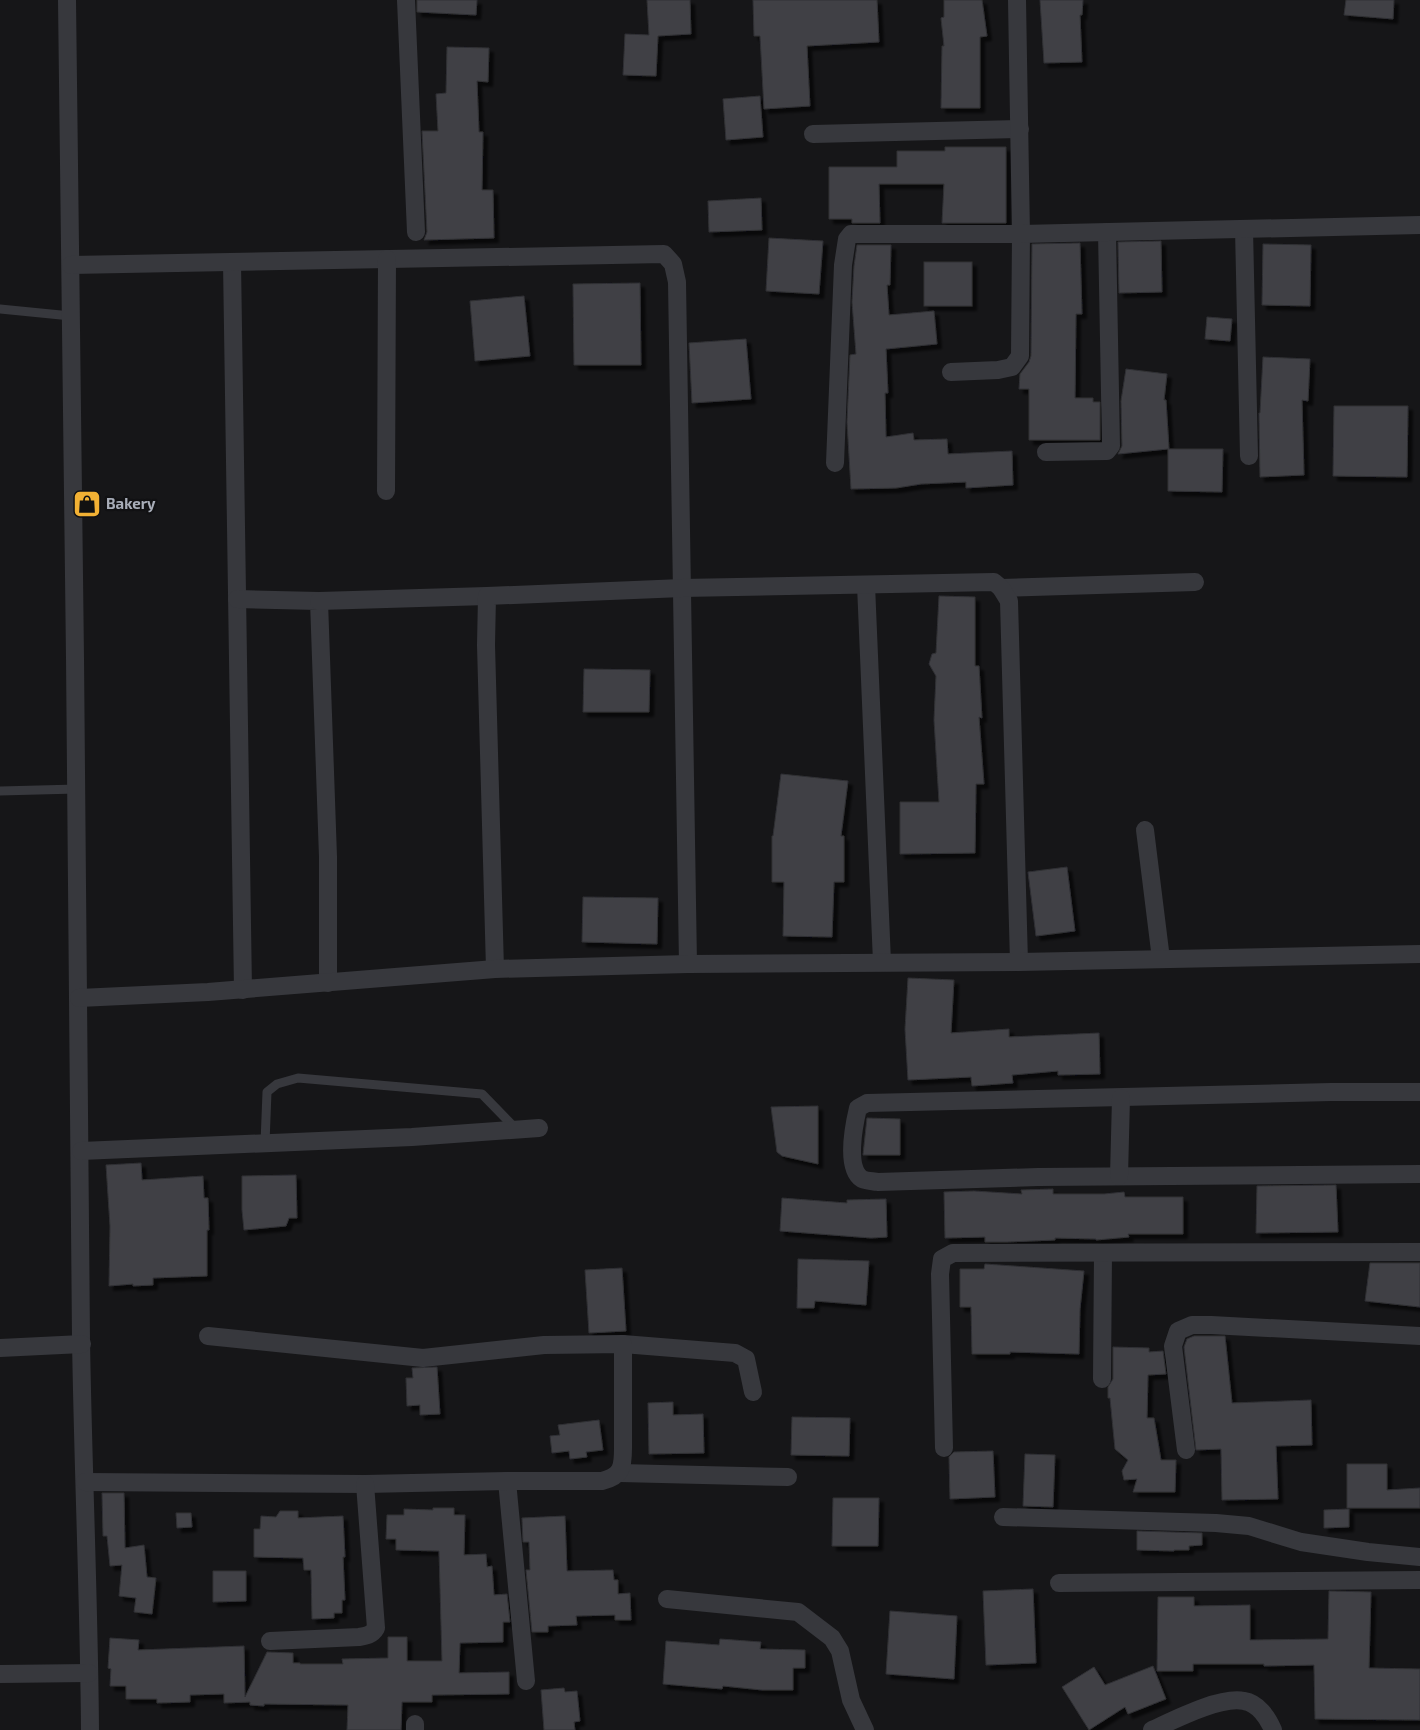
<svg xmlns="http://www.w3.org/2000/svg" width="1420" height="1730" viewBox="0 0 1420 1730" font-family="'Exo 2',sans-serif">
  <defs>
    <filter id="shadow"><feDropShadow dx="4.5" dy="4.5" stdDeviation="1" flood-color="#0009"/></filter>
  </defs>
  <rect width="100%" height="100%" fill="#161618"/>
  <!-- building -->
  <g fill="#404145" stroke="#303034" filter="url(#shadow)">
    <path d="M417,0h60l-1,15 -59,-3z"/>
    <path d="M647,0h43l1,34 -33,2 -2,40 -33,-1 2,-41 24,1z"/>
    <path d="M753,0h124l2,42 -72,4 3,60 -46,3 -4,-73h-6z"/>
    <path d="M944,0h38l5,36 -7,1v71h-39l1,-62h2l-3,-28 3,-1z"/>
    <path d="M1040,0h43l-1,15h-2l2,47 -38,1z"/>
    <path d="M1346,0h48l-1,19 -49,-4z"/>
    <path d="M447,47l42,1 -1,34 -11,-1 2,51h4l-1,58h11l1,48 -70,2 3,-8 -5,-101h16l-2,-37 10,-1z"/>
    <path d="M760,96l3,41 -37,3 -3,-41z"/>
    <path d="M945,147h61v76h-64l2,-39h-65l1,39h-28v-4h-23v-52h68v-16h48z"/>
    <path d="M761,198l1,32 -53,2 -1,-31z"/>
    <path d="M769,238l54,3 -4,53 -53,-3z"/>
    <path d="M1161,241l1,51 -43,1 -1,-51z"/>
    <path d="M1080,243l2,71h-6l-1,84h18v4h7v38h-71v-51h-10l1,-15 9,-12 2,-6 1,-112z"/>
    <path d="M1263,244l48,1 -1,61 -48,-1z"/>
    <path d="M857,245h34l-1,40h-3l2,30 45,-4 3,33 -51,5 2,44h-3l1,44 27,-4 1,7 33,-1 1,15 64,-3 1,34 -47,3v-6l-45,2 -25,4 -45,1 -4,-67 3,-67 6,-1 -4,-52 2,-36z"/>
    <rect x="924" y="262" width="48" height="44"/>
    <path d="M640,283l1,82h-67l-1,-81z"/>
    <path d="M524,296l6,60 -55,5 -5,-60z"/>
    <path d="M1207,317l25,2 -2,22 -25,-2z"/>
    <path d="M746,339l5,60 -59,4 -3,-60z"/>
    <path d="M1263,357l47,2 -2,42 -6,-1 2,75 -44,2 -1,-64h1z"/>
    <path d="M1126,369l41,5 -3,26h2l3,49h54l-1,43 -54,-1v-42l-50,5 4,-8 -1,-45z"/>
    <path d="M1334,406h74l-1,71 -74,-1z"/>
    <path d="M939,596l36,1v69h4l3,52 -3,-1 5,67h-8l-1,69 -75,1v-52h39l-5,-82 2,-44 -7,-12 3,-10 4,-1z"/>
    <path d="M584,669l66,1 -1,42h-66z"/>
    <path d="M781,774l67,7 -7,55h3v46h-10l-2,55 -49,-1 1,-54h-12v-46h1z"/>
    <path d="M1067,867l8,64 -39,5 -8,-64z"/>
    <path d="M583,897l75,1 -1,46 -75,-2z"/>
    <path d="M908,978l46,2 -3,53 58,-4v8l90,-4 1,41 -42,1v-4l-46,4 1,8 -41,3 -1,-9 -63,3 -3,-51z"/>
    <path d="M818,1106v58l-36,-8 -5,-4 -6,-45z"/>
    <path d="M867,1118l33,1v36h-37z"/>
    <path d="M141,1163l1,17 61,-4 1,22h4l1,32h-2v46l-54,2v7l-20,1v-2l-24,2 1,-60 -4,-61z"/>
    <path d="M296,1175l1,43h-8l-3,8 -42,4 -2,-20v-34z"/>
    <path d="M1336,1185l2,47 -82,1 1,-47z"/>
    <path d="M1053,1189v5h51l20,-2 1,5h58v37h-55l1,3 -33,3v-1l-41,-1v2l-48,2h-22v-5l-40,1 -1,-46 30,-1 48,3 -1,-4z"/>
    <path d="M782,1198l65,5v-3l39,-1 1,38 -16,1 -91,-7z"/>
    <path d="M798,1259l71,2 -3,44 -51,-4 -1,7h-17z"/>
    <path d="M1370,1263h50v44l-55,-6z"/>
    <path d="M985,1264l99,7 -4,38 -1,45 -69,-2v2h-38l-1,-47h-11v-38h24z"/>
    <path d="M622,1268l4,63 -37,2 -4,-63z"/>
    <path d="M1194,1336h31l7,67 79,-3 1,45 -36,1 2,53 -56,1 -1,-51 -25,1 -12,-103 3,-8z"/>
    <path d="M1113,1347l36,1v4l14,-1 3,23 -18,1 -1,43h7l7,42h15l-1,32h-42l4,-13 -13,1 -2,-9 6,-11 -13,-11 -5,-51h-2v-11l5,-8z"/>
    <path d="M437,1367l3,47 -20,1v-10l-13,1 -1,-28h7l-1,-10z"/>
    <path d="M673,1402v13l30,-1 1,39 -55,1 -1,-51z"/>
    <path d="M792,1417l58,1 -1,38 -58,-1z"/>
    <path d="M599,1420l4,30 -17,2 1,5 -17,2 -1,-8 -17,2 -2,-17 10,-1 -2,-10z"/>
    <path d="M993,1451l2,46 -45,2 -1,-42 5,-5z"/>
    <path d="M1025,1454l30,1 -2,52 -30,-1z"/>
    <path d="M1347,1464h40v26l33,-2v20h-73z"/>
    <path d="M102,1493h22l1,55 19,-3 3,32 9,1 -4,36 -18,-2 2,-14 -17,-2 3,-31 -12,1 -3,-30h-4z"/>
    <path d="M833,1498h46l-1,48h-46z"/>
    <path d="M433,1508h21v7h11l-1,40 22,-1 1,13 5,-1 2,29 13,-1 3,28h-7v20l-43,1 -1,30 50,-1v22l-77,1v7h-30l-1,28h-54l1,-25 -84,-1v2l-14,-1v-3l-26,1v-9l-34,1v7l-33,1v-4h-31v-13h-16l1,-17 -3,-1 2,-30 29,2 -1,10 106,-4 1,51 22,-45 26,1v10h7v1h43l-1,-5 46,-1v-21h19v24h35l-3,-110 -43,-1v-11h-10l1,-24h17v-6l29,1z"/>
    <path d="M1349,1509v18l-25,1v-18z"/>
    <path d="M280,1511h18v7l45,-2 2,41h-2l2,43h-3v13h-8v5l-22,1 -1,-49h-7l-1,-12 -49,-1v-28h6l1,-13 15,1z"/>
    <path d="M176,1513h15l1,14 -15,1z"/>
    <path d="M565,1516l2,55 46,-1 1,10h4v14l12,-1 1,27h-16v-5l-39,1 1,9 -29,1v6h-16l-6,-62h4l-1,-28h-6l-1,-24z"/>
    <path d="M1137,1531l65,2v12l-13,1v4h-15v1l-37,-1z"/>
    <path d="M213,1571h33v30l-33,1z"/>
    <path d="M1033,1589l3,74 -50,2 -3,-74z"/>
    <path d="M1329,1591l42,1 -2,76 51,1v51l-105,-1 -1,-54 -50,1v-2h-71v7h-36l1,-74h36v9l56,-1v35l78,-1z"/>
    <path d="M890,1611l67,5 -3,63 -68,-5z"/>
    <path d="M720,1639l41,3 -1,7 45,1v18h-12v22h-31l-39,-4 -1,3 -59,-5 3,-43 53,4z"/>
    <path d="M1153,1666l13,33 -38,15 -3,-7 -36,23 -27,-43 32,-20 11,18z"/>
    <path d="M564,1688l1,4 12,-1 3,30 -6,1 1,8h-31l-3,-40z"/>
  </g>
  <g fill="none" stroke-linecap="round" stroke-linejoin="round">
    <!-- service -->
    <g stroke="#37383d" stroke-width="9">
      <path d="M0,309l71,7"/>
      <path d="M0,791l77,-2"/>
      <path d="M265,1143l2,-51 10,-8 21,-6 184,16 34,35"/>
    </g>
    <!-- minor -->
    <g stroke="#37383d" stroke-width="18">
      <path d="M67,0c6,446 11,893 14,1339 2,130 8,261 9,391"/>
      <path d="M406,0l10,232"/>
      <path d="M813,134l207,-5"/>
      <path d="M1244,229l5,227"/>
      <path d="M232,262l11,728"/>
      <path d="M71,265l593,-11 9,10 4,18 11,682"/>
      <path d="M951,372l47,-2 14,-3 8,-11 1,-122 -4,-234"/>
      <path d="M1046,452l61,-1 4,-5 -4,-214"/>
      <path d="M835,463l8,-198 4,-26 4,-5h170l399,-9"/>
      <path d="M386,491l1,-232"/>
      <path d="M866,585l16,377"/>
      <path d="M1001,588l194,-6"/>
      <path d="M237,599l82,2 9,256v126"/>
      <path d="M319,601l168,-5"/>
      <path d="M1145,830l16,129"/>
      <path d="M495,969l-9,-324 1,-49 195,-8 312,-6 7,6 8,13 10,361"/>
      <path d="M79,998l129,-6 287,-23 193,-5 331,-2 401,-8"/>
      <path d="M1420,1092h-89l-464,11 -9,5c-4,17 -13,60 4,71 4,2 11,2 16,3l160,-5 382,-3"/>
      <path d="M81,1151l331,-14 127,-9"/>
      <path d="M1119,1176l2,-78"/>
      <path d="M623,1344l112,9 11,6 7,33"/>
      <path d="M0,1348l82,-4"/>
      <path d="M1102,1379l1,-126"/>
      <path d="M944,1448l-4,-174 2,-15 11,-6 467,-1"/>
      <path d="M1186,1450l-13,-104 5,-15 14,-6h19l209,11"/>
      <path d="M620,1473l168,4"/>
      <path d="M507,1481l19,200"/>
      <path d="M85,1482l280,2 142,-3h95c20,-5 21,-14 21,-33v-104l-79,1 -121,13 -215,-22"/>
      <path d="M1003,1517l213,6 33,3 52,16 67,10 52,5"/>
      <path d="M1059,1583l361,-3"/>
      <path d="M667,1599l131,13 34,26 8,13 11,49 14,30"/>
      <path d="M270,1641l89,-4c7,-1 13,-2 17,-9l-11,-144"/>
      <path d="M0,1674l89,-1"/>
      <path d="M415,1724v6"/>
      <path d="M1152,1730c22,-10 68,-34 92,-29 14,2 24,17 29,29"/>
    </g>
  </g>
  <!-- icons -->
  <defs>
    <g id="shop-square" transform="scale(1.4375)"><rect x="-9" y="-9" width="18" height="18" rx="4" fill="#f2b134" stroke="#111113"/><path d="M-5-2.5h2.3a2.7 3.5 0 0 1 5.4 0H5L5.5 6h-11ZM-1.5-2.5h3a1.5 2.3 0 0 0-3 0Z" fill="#111"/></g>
  </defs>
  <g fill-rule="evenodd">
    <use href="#shop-square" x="87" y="504"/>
  </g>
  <g text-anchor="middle" stroke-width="4.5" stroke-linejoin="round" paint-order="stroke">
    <!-- poi labels -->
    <g font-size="15" font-weight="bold" fill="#a8adb8" stroke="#111113" text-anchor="start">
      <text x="106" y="509">Bakery</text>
    </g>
  </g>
</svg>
